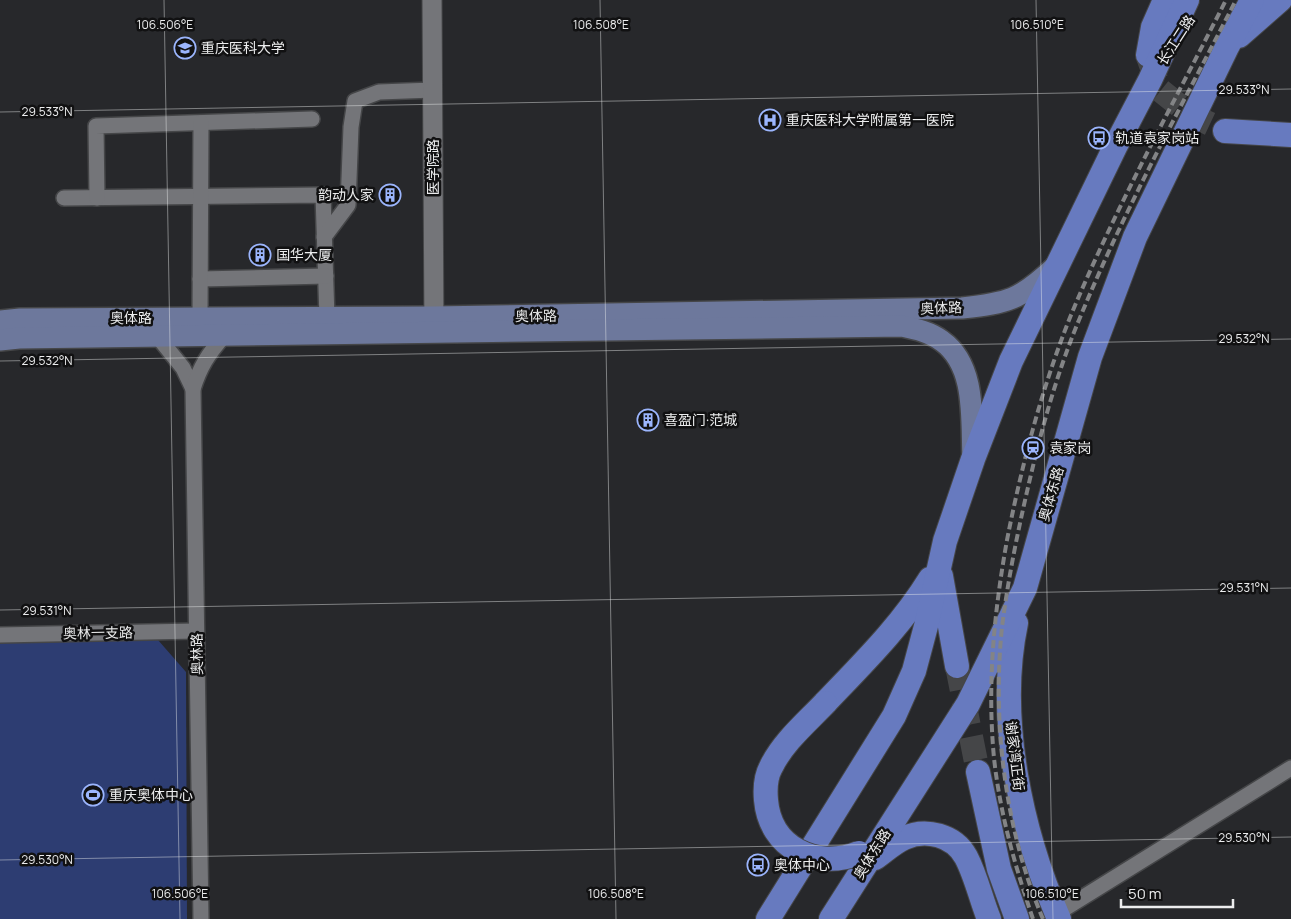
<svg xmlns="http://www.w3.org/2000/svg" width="1291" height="919" viewBox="0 0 1291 919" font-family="Manrope,'Noto Sans SC',sans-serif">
  <rect width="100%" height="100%" fill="#27282b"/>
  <!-- garden -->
  <path fill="#2d3d72" d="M158,640l28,32 1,247h-187v-277z"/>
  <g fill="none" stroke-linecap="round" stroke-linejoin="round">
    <!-- primary-tunnel -->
    <g stroke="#454648" stroke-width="24" stroke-dasharray="24 12" stroke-linecap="butt">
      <path d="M1148,57l12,33 31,25 34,16"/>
      <path d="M957,666l21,106"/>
    </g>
    <!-- minor casing -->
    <g stroke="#454648" stroke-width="18">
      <g id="minor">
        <path d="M64,198l259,-3 4,123"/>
        <path d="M97,198l-1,-72 216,-7"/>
        <path d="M324,237l24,-32 3,-78 4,-26 24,-9 54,-2"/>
        <path d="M200,279l126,-3"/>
        <path d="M200,318l1,-195"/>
        <path d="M158,337l25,31 10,21"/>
        <path d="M0,635l196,-4"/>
        <path d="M1056,914l235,-146"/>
        <path d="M201,919l-8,-530c7,-22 15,-35 31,-53"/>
      </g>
    </g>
    <!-- tertiary casing -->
    <g stroke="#454648" stroke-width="21">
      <path id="tertiary" d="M432,0l2,332"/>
    </g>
    <!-- secondary casing -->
    <g stroke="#454648" stroke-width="24">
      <g id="secondary">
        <path d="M0,321l20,-2 414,-2 528,-9c46,-5 58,-8 93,-41"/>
        <path d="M0,340l19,-2 883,-12c14,3 28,6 40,15 35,25 29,79 31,118"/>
      </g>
    </g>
    <!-- primary casing -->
    <g stroke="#454648" stroke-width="26">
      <g id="primary">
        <path d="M1239,36l41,-36"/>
        <path d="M1148,55l5,-28 12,-27"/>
        <path d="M1225,131l66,4"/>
        <path d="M941,576l16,90"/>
        <path d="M1016,623c-20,95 5,208 43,296"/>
        <path d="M825,703c38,-40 76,-77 105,-124"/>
        <path d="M978,772l21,97 18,50"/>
        <path d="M875,858c10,-7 18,-15 29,-20 22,-10 50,-3 62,19 10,19 15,42 23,62"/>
        <path d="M768,919l126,-203 20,-45 12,-45 19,-85 28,-82 38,-98 104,-214 35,-67 37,-80"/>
        <path d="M831,919l137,-215 57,-116 65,-231 45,-120 92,-190 25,-47"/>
      </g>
    </g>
    <!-- minor -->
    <use href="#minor" stroke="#747579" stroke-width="15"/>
    <!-- tertiary -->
    <use href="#tertiary" stroke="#747579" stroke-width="19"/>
    <!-- secondary -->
    <use href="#secondary" stroke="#6d789c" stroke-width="21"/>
    <!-- primary -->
    <use href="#primary" stroke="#677abf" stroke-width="24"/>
    <!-- rail -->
    <g stroke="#838486" stroke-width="4" stroke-dasharray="8 4" stroke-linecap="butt">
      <path d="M1033,919c-18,-53 -33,-105 -39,-161 -7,-74 0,-145 13,-218 15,-76 35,-153 64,-225 45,-108 102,-211 155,-315"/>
      <path d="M1043,919c-38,-88 -51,-197 -41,-292 6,-48 16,-97 27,-144 13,-56 28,-110 50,-163 45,-110 103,-215 157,-320"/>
    </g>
    <!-- primary-bridge casing -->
    <g stroke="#454648" stroke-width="26" stroke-linecap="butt">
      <path id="primary-bridge" d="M825,703c-18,19 -42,39 -54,64 -5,9 -6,22 -5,33 4,48 50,70 93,53"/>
    </g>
    <!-- primary-bridge -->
    <use href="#primary-bridge" stroke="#677abf" stroke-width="24"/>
  </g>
  <!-- ticks -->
  <path fill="none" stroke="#ecedee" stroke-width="1" stroke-opacity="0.45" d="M164,0l16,919M600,0l16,919M1036,0l17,919M0,112l1291,-23M0,361l1291,-22M0,610l1291,-22M0,860l1291,-23"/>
  <!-- icons -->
  <defs>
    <g id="university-ring" transform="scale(1.125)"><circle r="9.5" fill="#111112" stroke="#9bb5fd" stroke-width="1.5"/><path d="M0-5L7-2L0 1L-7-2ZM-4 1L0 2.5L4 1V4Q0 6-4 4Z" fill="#9bb5fd"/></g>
    <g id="hospital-ring" transform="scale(1.125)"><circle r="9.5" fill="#111112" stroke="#9bb5fd" stroke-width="1.5"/><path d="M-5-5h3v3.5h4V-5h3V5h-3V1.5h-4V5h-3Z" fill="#9bb5fd"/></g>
    <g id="bus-ring" transform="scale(1.125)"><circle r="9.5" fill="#111112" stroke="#9bb5fd" stroke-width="1.5"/><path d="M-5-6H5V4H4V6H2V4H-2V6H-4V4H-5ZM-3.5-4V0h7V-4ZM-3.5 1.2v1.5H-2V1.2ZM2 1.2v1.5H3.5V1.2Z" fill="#9bb5fd"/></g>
    <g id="building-ring" transform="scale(1.125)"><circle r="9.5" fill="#111112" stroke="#9bb5fd" stroke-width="1.5"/><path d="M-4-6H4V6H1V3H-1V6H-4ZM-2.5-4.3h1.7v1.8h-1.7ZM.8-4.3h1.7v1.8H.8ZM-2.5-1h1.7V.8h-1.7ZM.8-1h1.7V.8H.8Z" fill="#9bb5fd"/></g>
    <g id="station-ring" transform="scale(1.125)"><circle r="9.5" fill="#111112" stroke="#9bb5fd" stroke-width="1.5"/><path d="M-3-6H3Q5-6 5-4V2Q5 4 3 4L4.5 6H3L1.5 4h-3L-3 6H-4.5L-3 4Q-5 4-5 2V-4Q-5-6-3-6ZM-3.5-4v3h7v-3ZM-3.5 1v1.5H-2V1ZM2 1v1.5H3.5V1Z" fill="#9bb5fd"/></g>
    <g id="stadium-ring" transform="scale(1.125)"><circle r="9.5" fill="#111112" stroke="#9bb5fd" stroke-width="1.5"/><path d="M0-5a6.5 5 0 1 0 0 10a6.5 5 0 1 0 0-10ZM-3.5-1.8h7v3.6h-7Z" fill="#9bb5fd"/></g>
  </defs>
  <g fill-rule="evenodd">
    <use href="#university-ring" x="185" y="48"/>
    <use href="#hospital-ring" x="770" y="120"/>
    <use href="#bus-ring" x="1099" y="138"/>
    <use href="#building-ring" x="390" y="195"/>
    <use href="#building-ring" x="260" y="255"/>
    <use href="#building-ring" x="648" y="420"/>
    <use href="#station-ring" x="1033" y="448"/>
    <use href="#stadium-ring" x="93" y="795"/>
    <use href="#bus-ring" x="758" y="865"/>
  </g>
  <g text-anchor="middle" stroke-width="5" stroke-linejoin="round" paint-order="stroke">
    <!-- street labels -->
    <g font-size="14" fill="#ecedee" stroke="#111112">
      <text transform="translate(1176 40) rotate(-57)" y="5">长江二路</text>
      <text transform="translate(433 167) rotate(-90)" y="5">医学院路</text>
      <text transform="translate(941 308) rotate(-2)" y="5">奥体路</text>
      <text transform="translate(536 316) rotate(-1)" y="5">奥体路</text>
      <text x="131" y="323">奥体路</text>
      <text transform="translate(1051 494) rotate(-74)" y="5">奥体东路</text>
      <text transform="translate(98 633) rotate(-1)" y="5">奥林一支路</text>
      <text transform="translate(197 654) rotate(-91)" y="5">奥林路</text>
      <text transform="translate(1015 756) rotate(83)" y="5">谢家湾正街</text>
      <text transform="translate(872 854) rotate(-58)" y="5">奥体东路</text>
    </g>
    <!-- poi labels -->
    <g font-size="14" fill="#ecedee" stroke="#111112" text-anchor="start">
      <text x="201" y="53">重庆医科大学</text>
      <text x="786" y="125">重庆医科大学附属第一医院</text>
      <text x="1115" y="143">轨道袁家岗站</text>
      <text x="374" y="200" text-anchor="end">韵动人家</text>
      <text x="276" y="260">国华大厦</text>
      <text x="664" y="425">喜盈门·范城</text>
      <text x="1049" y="453">袁家岗</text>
      <text x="109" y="800">重庆奥体中心</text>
      <text x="774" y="870">奥体中心</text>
    </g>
  </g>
  <g font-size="12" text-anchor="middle" fill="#ecedee" stroke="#111112" stroke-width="5" stroke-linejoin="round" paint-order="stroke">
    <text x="165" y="29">106.506°E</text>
    <text x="601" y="29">106.508°E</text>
    <text x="1037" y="29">106.510°E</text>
    <text x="1244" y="94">29.533°N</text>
    <text x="47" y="116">29.533°N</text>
    <text x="1244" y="343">29.532°N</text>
    <text x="47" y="365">29.532°N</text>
    <text x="1244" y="592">29.531°N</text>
    <text x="47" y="615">29.531°N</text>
    <text x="1244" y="842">29.530°N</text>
    <text x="47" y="864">29.530°N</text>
    <text x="180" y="898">106.506°E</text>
    <text x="616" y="898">106.508°E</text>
    <text x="1052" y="898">106.510°E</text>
  </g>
  <!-- scale -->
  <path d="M1121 899v8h112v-8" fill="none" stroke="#ecedee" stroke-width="2.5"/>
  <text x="1128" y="899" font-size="15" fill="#ecedee" stroke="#111112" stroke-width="4" paint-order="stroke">50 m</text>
</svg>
